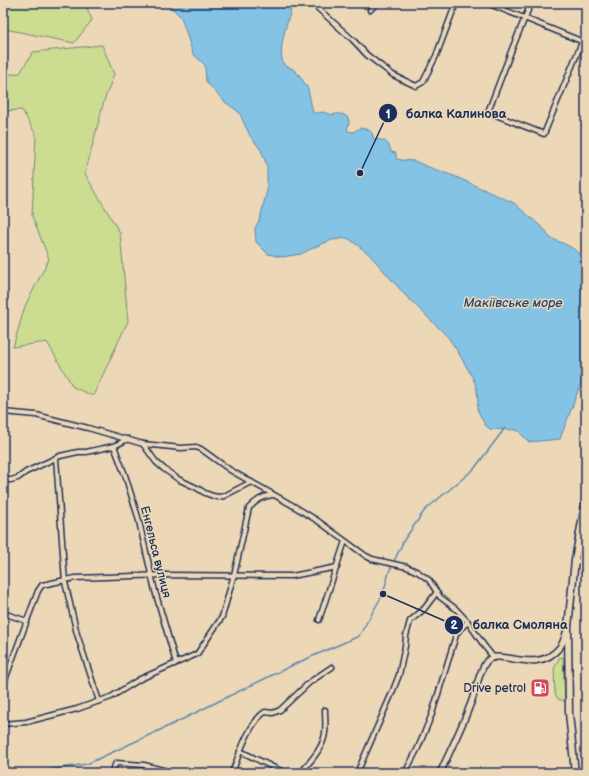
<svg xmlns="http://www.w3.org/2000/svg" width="589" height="776" viewBox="0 0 589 776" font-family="'Balsamiq Sans',sans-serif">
  <rect width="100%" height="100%" fill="#ecd8b6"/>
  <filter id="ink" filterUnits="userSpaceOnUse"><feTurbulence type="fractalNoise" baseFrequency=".025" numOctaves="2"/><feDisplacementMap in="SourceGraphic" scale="8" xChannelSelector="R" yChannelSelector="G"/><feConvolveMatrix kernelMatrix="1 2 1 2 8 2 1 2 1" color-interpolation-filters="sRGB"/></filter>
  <g filter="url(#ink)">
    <!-- green -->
    <g fill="#ccdd92" stroke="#748678">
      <path d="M3,3h82l7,17 -18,23 -69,-14 -2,1z"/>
      <path d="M102,45l12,29 -10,27 -19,73 35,59 8,88 -35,75 -20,-9 -26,-45 -34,5 12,-41 24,-47 -17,-43 4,-81 -14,-25 -19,1v-36l17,-2 13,-21z"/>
      <path d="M563,657l2,44 -4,-1 -3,-1 -3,-5 -1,-25 5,-11z"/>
    </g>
    <!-- water -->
    <path fill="#85c3e5" stroke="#5b88af" d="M149,3h144c-4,16 -17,46 -9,62l9,4 7,7 8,13 5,24h4l6,-1 9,3c5,-2 16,-2 17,6 1,3 -2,6 -2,10l6,1 8,-4 8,2 3,3 2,6c10,1 15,2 17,13l5,1v6l6,1 12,1 17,7 23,8 60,27 32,28 4,7c7,3 22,8 27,14 4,6 3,9 9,14v104l-26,69 -31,3 -12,-12 -27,-1 -5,-4 -8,-16 1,-7 -1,-12 -4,-12 -15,-26 -10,-15 -43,-42 -36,-41 -21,-16 -16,2 -15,6 -16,8 -19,3 -14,-3 -12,-12 -1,-14 5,-9 7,-29v-24l-6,-16 -11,-14 -11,-24 -14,-10 -19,-20 -1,-17 -12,-11 -12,-37 -12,-12 -17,1z"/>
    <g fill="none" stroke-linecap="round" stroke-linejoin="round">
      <!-- stream -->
      <path stroke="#5b88af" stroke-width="1.5" d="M27,773l60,-9 86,-40 48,-24 74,-36 64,-28 24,-42 6,-22 15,-32 21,-30 49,-41 31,-41"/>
      <!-- minor casing -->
      <g stroke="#1b2f5e" stroke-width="7">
        <g id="minor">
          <path d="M487,3l99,40"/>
          <path d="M531,3l-19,46 -24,63 56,22 38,-92"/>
          <path d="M313,4l40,36 14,15 26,20 23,11 7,-4 13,-26 20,-53"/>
          <path d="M370,10l7,-7"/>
          <path d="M3,412l33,3 52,13 55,16 38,4 15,-1 5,2 29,21 62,35 26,16 48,35 6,3 35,8 11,5 11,8 11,17 16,12 12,13 17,25 9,11"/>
          <path d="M143,444l13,18 8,7 14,10 19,9 8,5 8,3 5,1 6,-1 27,-14"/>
          <path d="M114,446l11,29 13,42 17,74 21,72"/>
          <path d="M56,458l9,124 12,52 22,67"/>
          <path d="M3,480h8l7,-2 8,-6 34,-16 18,-4h8l28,-6 14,-7"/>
          <path d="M575,560l11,4"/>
          <path d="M3,613l24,8"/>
          <path d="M319,620l26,-79"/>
          <path d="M3,685l35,-94 4,-6 33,-7 90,-3 127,1 45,-9"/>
          <path d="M3,724l23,-2 51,-13 34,-12 29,-18 57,-25 25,-37 13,-46 14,-63c7,-7 13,-12 24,-13"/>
          <path d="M240,751l45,22"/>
          <path d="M111,773l5,-10 28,2 30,8"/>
          <path d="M232,773c6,-16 18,-52 33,-61l8,1 7,-3 30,-28 22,-15"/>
          <path d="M301,773c9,-12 22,-24 24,-40 1,-8 0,-15 0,-23"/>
          <path d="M357,773l35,-80 7,-18 6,-29 1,-10 4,-15 14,-12 13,-17"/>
          <path d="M405,773l13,-25 14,-34 24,-79 3,-5 9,-8"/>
        </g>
      </g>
      <!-- tertiary casing -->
      <g stroke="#1b2f5e" stroke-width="8">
        <path id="tertiary" d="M440,773c11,-24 23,-48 32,-73 4,-10 8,-32 15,-39 13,-14 49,16 73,-14 4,-5 5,-12 7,-17"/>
      </g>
      <!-- primary casing -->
      <g stroke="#1b2f5e" stroke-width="9">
        <path id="primary" d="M575,773l-6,-60 -1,-86 7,-67 11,-61"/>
      </g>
      <!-- minor -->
      <use href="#minor" stroke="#ecd8b6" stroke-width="4"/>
      <!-- tertiary -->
      <use href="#tertiary" stroke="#ecd8b6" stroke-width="5"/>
      <!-- primary -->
      <use href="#primary" stroke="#ecd8b6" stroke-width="6"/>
    </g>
  </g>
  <!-- icons -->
  <defs>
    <g id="fuel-square" transform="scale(1)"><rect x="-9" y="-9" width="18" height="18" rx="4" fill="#d1495b" stroke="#ecd8b6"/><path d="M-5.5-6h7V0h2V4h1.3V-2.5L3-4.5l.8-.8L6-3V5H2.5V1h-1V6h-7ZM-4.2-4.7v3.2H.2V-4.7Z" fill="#fff"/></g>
  </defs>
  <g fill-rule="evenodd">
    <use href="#fuel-square" x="540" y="688"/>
  </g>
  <g text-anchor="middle" stroke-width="3" stroke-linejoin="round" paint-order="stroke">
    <!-- street labels -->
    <g font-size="12" fill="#1b2f5e" stroke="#ecd8b6">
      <text transform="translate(156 552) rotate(76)" y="4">Енгельса вулиця</text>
    </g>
    <!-- poi labels -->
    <g font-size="12" fill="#1b2f5e" stroke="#ecd8b6" text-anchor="end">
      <text x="526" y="692">Drive petrol</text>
    </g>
    <!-- water labels -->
    <g font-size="13" font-style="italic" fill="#2b4572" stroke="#ecd8b6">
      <text x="513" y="307">Макіївське море</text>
    </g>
  </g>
  <!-- callouts -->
  <path fill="none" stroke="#1b2f5e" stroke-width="1.5" d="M360 173L388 113M383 594L454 625"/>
  <g fill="#1b2f5e" stroke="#ecd8b6" stroke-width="1.5">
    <circle cx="360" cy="173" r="4"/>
    <circle cx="383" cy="594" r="4"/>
    <circle cx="388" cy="113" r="10"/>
    <circle cx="454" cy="625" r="10"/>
  </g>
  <g font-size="12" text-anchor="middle" font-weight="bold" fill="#fff">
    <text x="388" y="118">1</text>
    <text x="454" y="629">2</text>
  </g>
  <g font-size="13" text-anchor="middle" font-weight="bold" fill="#1b2f5e" stroke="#ecd8b6" stroke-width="3" stroke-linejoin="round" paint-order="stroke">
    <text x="456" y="118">балка Калинова</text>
    <text x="520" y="629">балка Смоляна</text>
  </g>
  <!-- margin -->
  <rect width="589" height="776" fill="none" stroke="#ecd8b6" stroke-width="16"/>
  <rect x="8" y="8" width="573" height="760" fill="none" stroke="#1b2f5e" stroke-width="1.5" filter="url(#ink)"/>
</svg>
